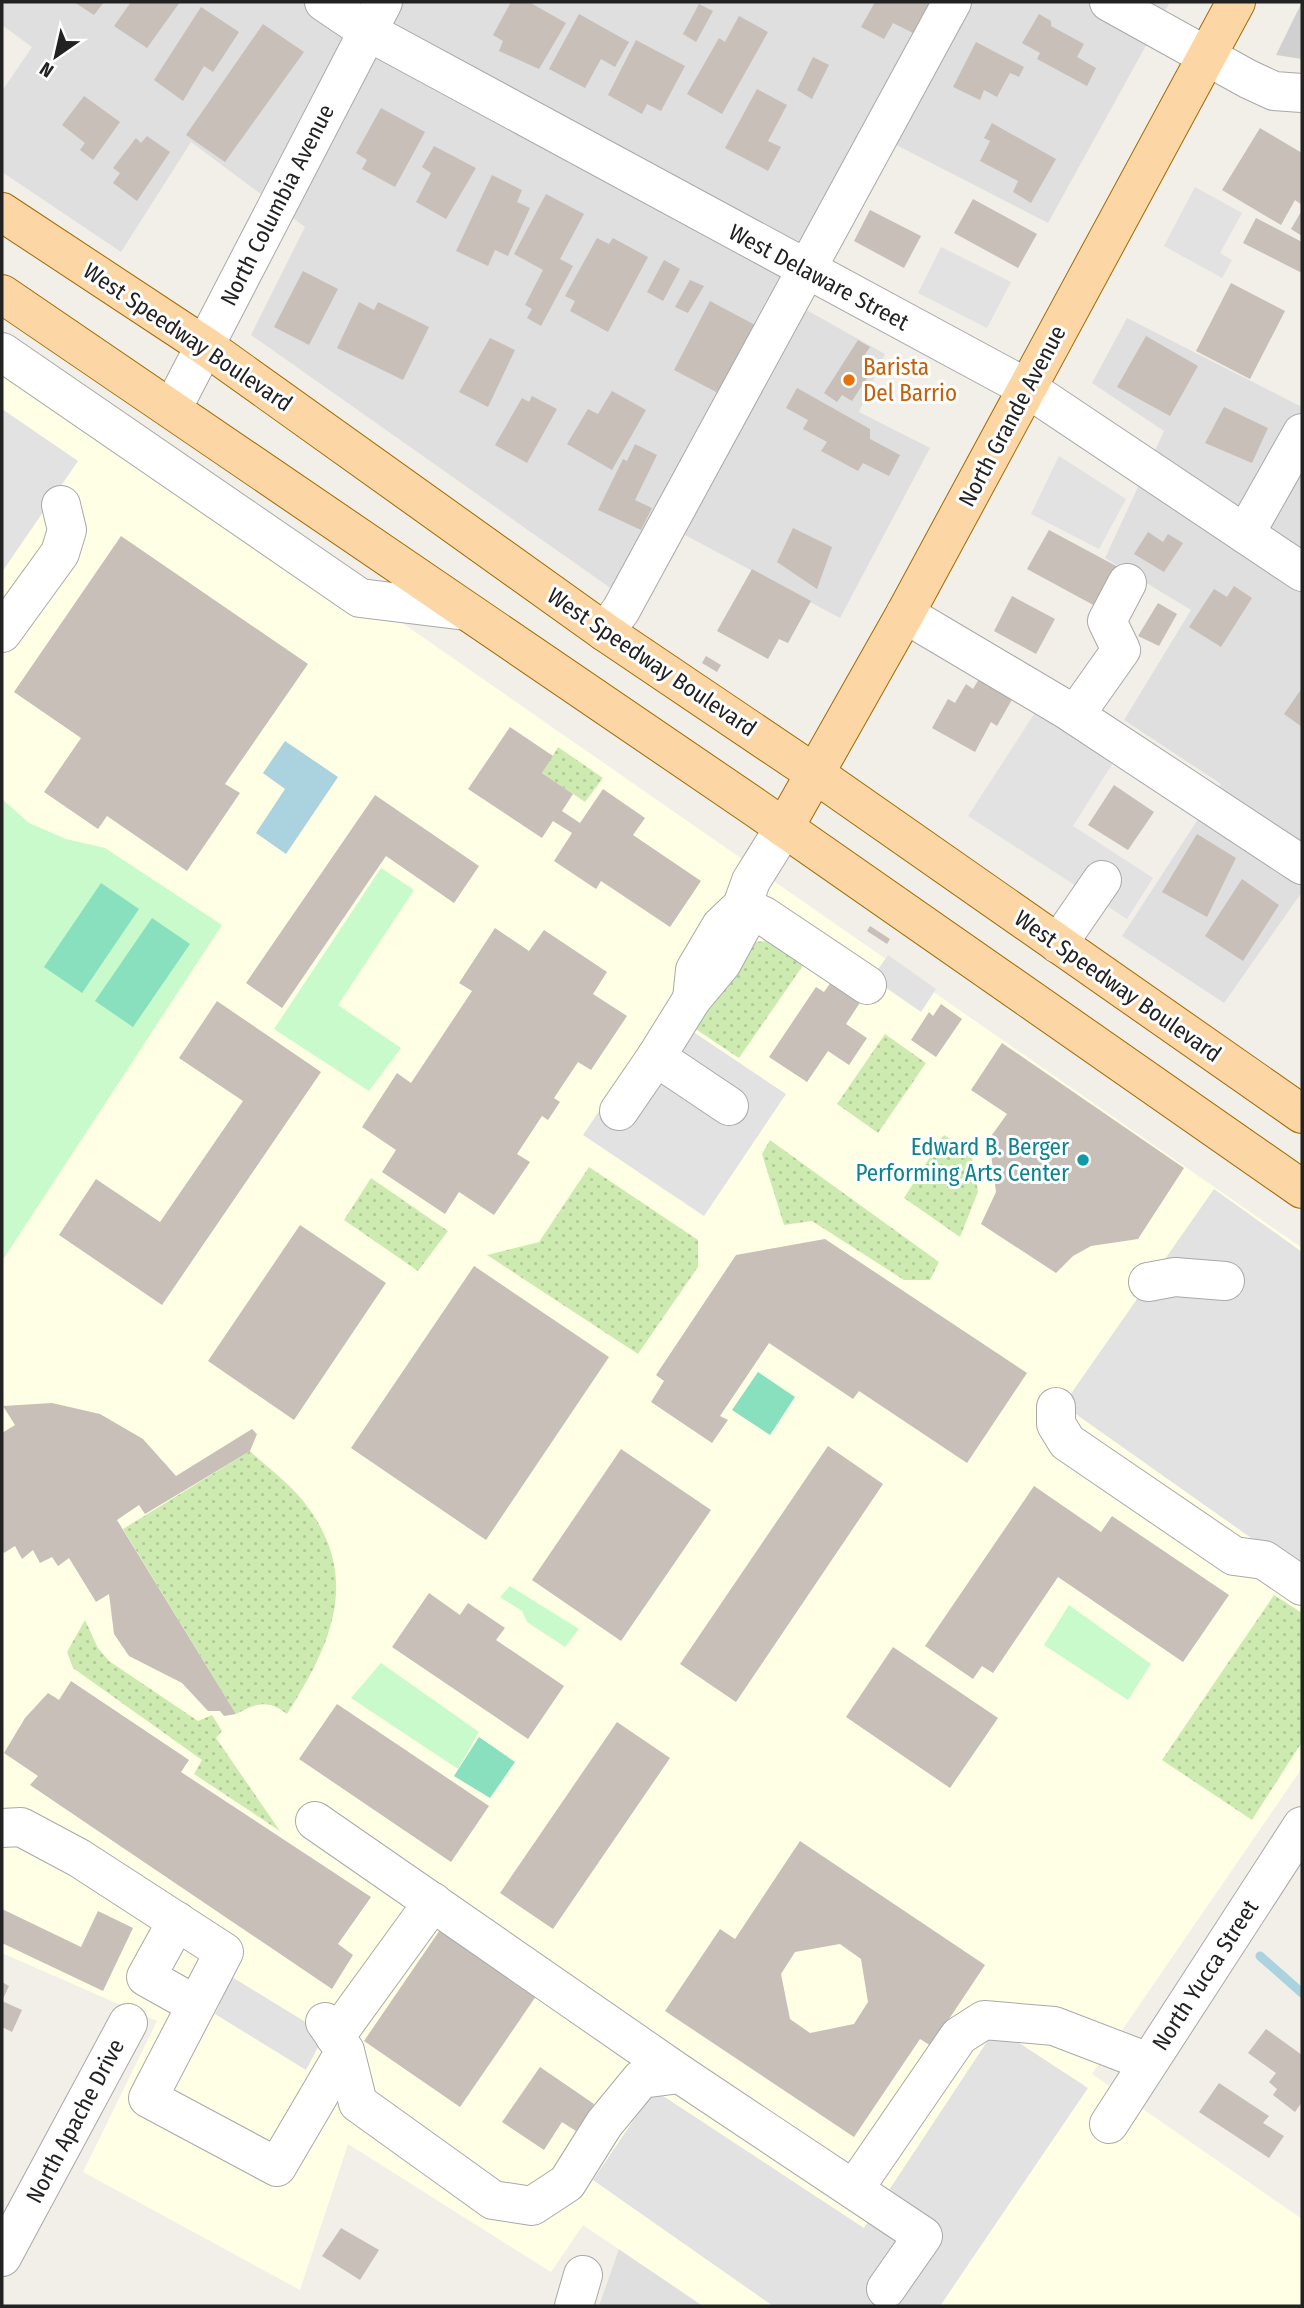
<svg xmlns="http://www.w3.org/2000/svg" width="1304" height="2308" viewBox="0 0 1304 2308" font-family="'Fira Sans Condensed',sans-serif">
  <defs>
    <pattern id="grass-dots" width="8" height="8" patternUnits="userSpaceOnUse" patternTransform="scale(1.75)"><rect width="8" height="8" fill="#cdebb0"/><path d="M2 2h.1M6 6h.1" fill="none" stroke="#b0c997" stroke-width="1.8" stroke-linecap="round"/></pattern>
  </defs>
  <rect width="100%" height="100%" fill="#f2efe9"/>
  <!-- residential -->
  <g fill="#e0dfdf">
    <path d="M2,2h1168l-122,221 -179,-92 -91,163 107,60 -26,58 71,36 -90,170 -183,-98 -38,74 -368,-259 54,-108 -114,-85 -70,110 -119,-80v-81l30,-44 -30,-22z"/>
    <path d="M1127,318l175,89v485l-78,111 -102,-67 99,-152 -97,-64 67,-110 -86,-52 59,-127 -72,-48z"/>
    <path d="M619,2249l84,57h-104z"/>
  </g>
  <!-- education -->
  <path fill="#ffffe5" d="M2,345l1300,903v520l-210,306 210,145v87h-599l-120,-81 -32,47 -203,-128 -48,146 -217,-118 74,-151 -155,-68z"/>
  <!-- religious -->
  <path fill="#d0d0d0" d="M1302,2v57l-26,-4z"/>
  <!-- grass -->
  <g fill="url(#grass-dots)">
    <path d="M558,747l45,31 -18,24 -43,-29z"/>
    <path d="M770,941l34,23 -65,94 -45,-30 58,-86z"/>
    <path d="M885,1034l41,29 -48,70 -41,-29z"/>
    <path d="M944,1135l27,18 7,39 -18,45 -56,-39z"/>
    <path d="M770,1140l169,122 -9,18h-26l-92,-59 -28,4 -22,-71z"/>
    <path d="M589,1167l109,73v27l-60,87 -151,-99 52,-13z"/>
    <path d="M371,1178l77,53 -30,40 -74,-51z"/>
    <path d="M250,1451c17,16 39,32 54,51 59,75 27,143 -17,212 -19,-15 -31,-11 -51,0l-113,-185z"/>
    <path d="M1274,1595l28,18v129l-50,78 -90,-60z"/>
    <path d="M85,1620l13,28 11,13 89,60 14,-6 10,16 -6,7 64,93 -86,-57 8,-14 -129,-92 -6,-16z"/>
  </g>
  <!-- park -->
  <g fill="#c8facc">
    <path d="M2,799l27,24 37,16 39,9 117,77 -220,336z"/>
    <path d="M381,868l33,22 -76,115 63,43 -32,43 -95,-62z"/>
    <path d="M510,1586l69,43 -14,18 -38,-25 -5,-11 -22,-14z"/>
    <path d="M1069,1605l82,59 -23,36 -84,-55z"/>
    <path d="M381,1663l98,69 -21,37 -107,-71z"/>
  </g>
  <!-- pitch -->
  <g fill="#88e0be">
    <path d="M101,883l38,26 -57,84 -38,-26z"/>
    <path d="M152,918l38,26 -57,83 -38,-26z"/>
    <path d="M758,1372l37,25 -25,38 -38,-25z"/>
    <path d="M479,1737l36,25 -25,36 -36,-22z"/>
  </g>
  <!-- parking -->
  <g fill="#e2e2e2">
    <path d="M1195,187l47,26 -22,40 12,7 -10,18 -58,-32z"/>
    <path d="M941,247l70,35 -24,46 -69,-35z"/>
    <path d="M2,409l76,52 -76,111z"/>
    <path d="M1059,456l67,43 -27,50 -68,-35z"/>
    <path d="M1042,702l78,50 -47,74 80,52 -26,41 -159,-103z"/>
    <path d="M888,955l48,34 -15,23 -49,-34z"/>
    <path d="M665,1013l121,81 -82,122 -121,-81z"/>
    <path d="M1214,1189l88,63v322l-239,-169z"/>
    <path d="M232,1977l93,57 -19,36 -91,-56z"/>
    <path d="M996,2028l92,60 -148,218h-167l-180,-126 61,-90 210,138z"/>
  </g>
  <!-- water -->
  <path fill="#aad3df" d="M285,741l53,36 -52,77 -30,-21 29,-44 -22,-16z"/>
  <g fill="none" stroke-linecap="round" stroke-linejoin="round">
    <!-- stream -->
    <path stroke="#aad3df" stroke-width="9" d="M1260,1956l42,37"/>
  </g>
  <!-- building -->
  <g fill="#c7bfb8" fill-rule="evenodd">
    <path d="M74,2h30l-10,13z"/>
    <path d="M131,2h49l-33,46 -33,-22z"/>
    <path d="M511,2h18l37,21 -27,46 -40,-18 4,-10 -10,-6z"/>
    <path d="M875,2h55l-17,31 -20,-10 -9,16 -23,-12z"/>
    <path d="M699,4l14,7 -17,31 -13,-8z"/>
    <path d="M201,7l38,25 -26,40 -9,-6 -21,35 -29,-21z"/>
    <path d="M579,14l50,28 -14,25 -14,-8 -16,29 -36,-19z"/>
    <path d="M1039,14l12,7v5l33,18 -7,13 19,11 -9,18 -50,-27 3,-6 -18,-10z"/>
    <path d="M739,16l29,16 -46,82 -35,-20 32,-56 6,4z"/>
    <path d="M263,24l41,28 -79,110 -39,-27z"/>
    <path d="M636,40l49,26 -24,45 -14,-7 -5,10 -34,-19z"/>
    <path d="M976,42l48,25 -5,10 -9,-4 -13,24 -13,-7 -4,10 -27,-13z"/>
    <path d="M813,57l16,8 -17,34 -15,-9z"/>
    <path d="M757,89l30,16 -19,36 13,6 -13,24 -43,-23z"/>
    <path d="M84,96l36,26 -27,38 -13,-10 5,-7 -23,-18z"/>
    <path d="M381,108l44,24 -30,55 -33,-18 5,-9 -11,-7z"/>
    <path d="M992,123l64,36 -25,44 -18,-11 5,-11 -38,-20 10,-20 -6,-3z"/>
    <path d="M1260,128l42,25v52l-7,-5 -14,25 -59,-35z"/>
    <path d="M147,136l23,16 -33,49 -24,-18 7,-10 -7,-5 23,-30 5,5z"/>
    <path d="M434,146l42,22 -30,51 -30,-17 15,-29 -9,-6z"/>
    <path d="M492,175l30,15 -5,12 13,6 -22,48 -13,-6 -7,16 -32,-15z"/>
    <path d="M546,194l38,20 -24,45 13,7 -32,60 -14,-8 5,-9 -7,-4 18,-35 -29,-16z"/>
    <path d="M973,199l64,35 -19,34 -64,-35z"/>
    <path d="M870,210l51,26 -17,32 -50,-27z"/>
    <path d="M1302,210v26l-11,-7z"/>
    <path d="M1256,218l46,24v31l-59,-30z"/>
    <path d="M597,238l12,6 4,-6 35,19 -40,75 -38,-21 5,-10 -10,-5z"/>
    <path d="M664,260l16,9 -17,32 -16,-9z"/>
    <path d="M303,271l35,18 -29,56 -35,-18z"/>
    <path d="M690,280l14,6 -16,27 -13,-6z"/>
    <path d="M1231,283l54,28 -35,68 -54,-28z"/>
    <path d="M710,301l45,24 -35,69 -46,-24z"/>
    <path d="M359,302l15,8 4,-8 51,25 -26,53 -66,-32z"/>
    <path d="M1146,336l52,30 -28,50 -53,-29z"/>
    <path d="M490,338l25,12 -27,57 -29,-15z"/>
    <path d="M858,340l12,7 -8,12 12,8 -22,34 -10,-6 -5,7 -13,-9z"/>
    <path d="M797,388l73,41v10l30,16 -11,21 -26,-13 -5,8 -37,-20 6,-9 -24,-13 5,-9 -22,-12z"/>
    <path d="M612,391l34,19 -34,60 -45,-26 21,-35 10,5z"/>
    <path d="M532,396l25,13 -30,54 -32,-18 27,-47 7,4z"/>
    <path d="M1224,407l44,21 -16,35 -47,-20z"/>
    <path d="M635,444l22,11 -22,45 17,8 -11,22 -43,-20 25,-51 4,2z"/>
    <path d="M793,528l39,19 -15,42 -40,-27z"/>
    <path d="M1049,530l69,37 -21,40 -70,-38z"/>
    <path d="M1148,532l15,10 5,-8 15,9 -19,29 -30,-18z"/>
    <path d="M121,536l187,128 -83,120 15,9 -53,78 -80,-55 -9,13 -54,-37 37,-54 -67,-46z"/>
    <path d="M752,569l59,32 -23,42 -9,-4 -11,20 -51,-28z"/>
    <path d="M1234,586l18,12 -31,49 -32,-20 25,-38 13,8z"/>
    <path d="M1012,596l43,23 -19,35 -42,-23z"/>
    <path d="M1158,603l19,11 -18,32 -21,-10z"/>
    <path d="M706,656l15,9 -4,7 -15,-9z"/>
    <path d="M980,677l34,19 -17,30 -6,-4 -16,30 -43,-24 16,-29 7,4 11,-19 7,5z"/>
    <path d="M1302,688v39l-18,-13z"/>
    <path d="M510,727l43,29 -11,17 31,21 -11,17 18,12 23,-34 42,29 -12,17 68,46 -31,46 -69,-46 -5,8 -42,-28 18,-28 -19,-12 -11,17 -74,-49z"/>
    <path d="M1114,785l40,27 -26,38 -40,-25z"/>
    <path d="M375,795l104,71 -25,37 -68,-47 -104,152 -36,-25z"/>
    <path d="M1197,834l39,24 -29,59 -45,-25z"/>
    <path d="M1242,879l37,26 -36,56 -38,-25z"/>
    <path d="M870,926l20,13 -3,5 -20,-13z"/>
    <path d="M495,928l34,23 15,-21 63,42 -14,22 34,22 -36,54 -13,-8 -24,36 6,4 -12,18 -6,-4 -25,38 13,8 -36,53 -35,-23 -14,22 -63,-42 14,-22 -34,-23 35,-54 14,10 61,-92 -13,-8z"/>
    <path d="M836,975l29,20 -19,29 21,14 -18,27 -21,-14 -21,31 -38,-25 47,-70 8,5z"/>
    <path d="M217,1001l104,71 -159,233 -103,-70 37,-56 64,43 83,-121 -64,-43z"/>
    <path d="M941,1004l21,15 -26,38 -25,-17 18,-28 4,4z"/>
    <path d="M1002,1043l182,125 -46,71 -47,7 -18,10 -17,17 -75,-49 15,-32 -7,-53 18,-25 -36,-24z"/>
    <path d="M300,1225l86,58 -92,137 -86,-59z"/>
    <path d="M825,1239l202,134 -60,90 -108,-72 -6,8 -84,-56 -49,73 8,4 -16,23 -61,-41 13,-21 -8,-6 80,-120z"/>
    <path d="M474,1266l135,91 -123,183 -135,-92z"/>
    <path d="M52,1403l48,11 43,25 33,37 76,-47 5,5 -7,17 -105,63 -6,-9 -22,15 119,194 -12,2 -4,-5h-12l-26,-28 -53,-27 -15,-22 -5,-40 -13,8 -27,-44 -11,8 -6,-9 -12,6 -7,-13 -11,9 -7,-13 -11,7 -2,-4v-116l13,-8 -12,-19z"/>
    <path d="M828,1446l55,38 -147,218 -56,-38z"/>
    <path d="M621,1449l90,61 -90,131 -89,-61z"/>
    <path d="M1034,1486l67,46 11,-16 117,79 -46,67 -125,-85 -65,96 -11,-7 -9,13 -48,-33z"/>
    <path d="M429,1593l31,22 8,-12 37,25 -9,12 68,46 -36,53 -136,-92z"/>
    <path d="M893,1647l105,71 -48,70 -104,-71z"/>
    <path d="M71,1681l118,79 -8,12 190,125 -33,47 15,11 -21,34 -302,-204 8,-9 -34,-23 21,-35 23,-25 11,7z"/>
    <path d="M337,1704l152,102 -38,56 -152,-103z"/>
    <path d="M617,1722l53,36 -117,171 -53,-36z"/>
    <path d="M800,1841l185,124 -54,81 -11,-7 -66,98 -189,-126 55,-82 15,10zM840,1944l21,15 7,43 -14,22 -44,9 -20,-14 -9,-45 14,-22z"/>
    <path d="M2,1909l79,38 17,-36 35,17 -30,63 -101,-48z"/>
    <path d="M444,1924l97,65 -81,118 -96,-66z"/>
    <path d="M2,1982l7,4 -7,15 20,9 -10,22 -10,-5z"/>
    <path d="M1266,2029l36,26v47l-7,10 -22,-17 4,-6 -8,-7 7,-9 -28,-20z"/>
    <path d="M540,2067l54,37 -18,27 -14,-9 -18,28 -42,-28z"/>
    <path d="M1219,2083l50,33 -6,7 21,13 -15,22 -70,-46z"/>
    <path d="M341,2228l38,22 -19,30 -38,-24z"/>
  </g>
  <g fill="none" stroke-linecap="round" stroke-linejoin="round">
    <!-- minor casing -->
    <g stroke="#a9a9a9" stroke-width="40">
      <g id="minor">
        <path d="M324,2l43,29 660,357 275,184"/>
        <path d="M1109,2l139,77 26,12 28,2"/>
        <path d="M2,352l358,246 106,13"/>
        <path d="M172,409l211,-407"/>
        <path d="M1245,534l57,-101"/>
        <path d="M905,614l162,96 235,155"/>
        <path d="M605,632l16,-22 331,-608"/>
        <path d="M2,633l58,-80 7,-23 -6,-25"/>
        <path d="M1075,715l46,-65 -14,-29 20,-38"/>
        <path d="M742,906l-21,20 -26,44 -3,29 30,-36 20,-37v-20l9,-25 33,-53"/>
        <path d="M742,906l22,10 103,69"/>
        <path d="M1058,944l44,-64"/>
        <path d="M692,999l-36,58 73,49"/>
        <path d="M619,1111l37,-54"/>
        <path d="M1148,1282l27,-5 50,4"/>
        <path d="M1056,1407v17l11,18 167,114 30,4 38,26"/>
        <path d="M315,1821l365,253"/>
        <path d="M2,1828l19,-1 58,31 145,94 -76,146 129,69 68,-116"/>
        <path d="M177,1921l-31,56 50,28"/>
        <path d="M325,2022l20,29 13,52 135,97 39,6 35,-23 37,-59 37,-45 39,-5 243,162 -37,53"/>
        <path d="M335,2037l98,-135"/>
        <path d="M1109,2124l193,-298"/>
        <path d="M854,2189l105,-153 25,-16 70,6 94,36"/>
        <path d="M2,2257l126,-234"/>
        <path d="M574,2306l9,-31"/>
      </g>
    </g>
    <!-- major casing -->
    <g stroke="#a06b00" stroke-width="40">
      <g id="major">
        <path d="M2,212l203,134 400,286 209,141 488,341"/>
        <path d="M2,294l751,512 549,383"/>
        <path d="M784,828l121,-214 331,-612"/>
      </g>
    </g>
    <!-- minor -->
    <use href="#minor" stroke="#fff" stroke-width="38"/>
    <!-- major -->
    <use href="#major" stroke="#fcd6a4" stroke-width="38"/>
  </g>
  <!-- markers -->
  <circle fill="#e8710a" stroke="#fff" stroke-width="2.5" cx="849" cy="380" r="7"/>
  <circle fill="#0f9aa8" stroke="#fff" stroke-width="2.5" cx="1083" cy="1160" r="7"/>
  <g text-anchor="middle" stroke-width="6" stroke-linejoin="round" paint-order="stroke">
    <!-- street labels -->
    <g font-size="23" fill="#222" stroke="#fff">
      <text transform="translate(277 205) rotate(-63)" y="8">North Columbia Avenue</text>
      <text transform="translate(819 277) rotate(28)" y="8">West Delaware Street</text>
      <text transform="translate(188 337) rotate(34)" y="8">West Speedway Boulevard</text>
      <text transform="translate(1012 416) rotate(-62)" y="8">North Grande Avenue</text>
      <text transform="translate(652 662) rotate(34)" y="8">West Speedway Boulevard</text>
      <text transform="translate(1118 986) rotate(35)" y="8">West Speedway Boulevard</text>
      <text transform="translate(1205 1975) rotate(-57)" y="8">North Yucca Street</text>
      <text transform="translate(75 2121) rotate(-62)" y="8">North Apache Drive</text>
    </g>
    <!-- food labels -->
    <g font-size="23" fill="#c56008" stroke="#fff" text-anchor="start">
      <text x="863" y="375">Barista<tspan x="863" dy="26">Del Barrio</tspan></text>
    </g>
    <!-- culture labels -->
    <g font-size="23" fill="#0d838f" stroke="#fff" text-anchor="end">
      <text x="1069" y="1155">Edward B. Berger<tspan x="1069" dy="26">Performing Arts Center</tspan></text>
    </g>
  </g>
  <!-- border -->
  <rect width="1304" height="2308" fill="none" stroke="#222222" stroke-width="7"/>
  <!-- north arrow -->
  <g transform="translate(56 56) rotate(214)" stroke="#ffffff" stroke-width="5" paint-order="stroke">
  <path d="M0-5L12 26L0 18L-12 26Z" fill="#222222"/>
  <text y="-10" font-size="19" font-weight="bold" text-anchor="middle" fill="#222222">N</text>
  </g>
</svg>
